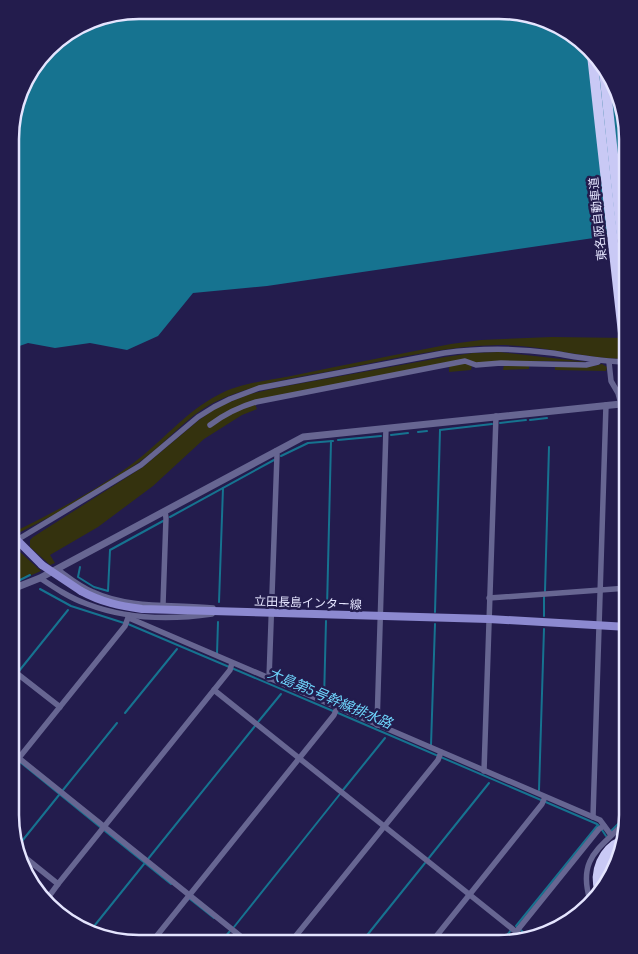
<svg xmlns="http://www.w3.org/2000/svg" width="638" height="954" viewBox="0 0 638 954" font-family="Literata,'Noto Sans JP',serif">
  <rect width="100%" height="100%" fill="#231c4d"/>
  <!-- green -->
  <g fill="#34320e">
    <path d="M552,337l76,1v21c-43,0 -85,-14 -128,-14 -52,1 -103,13 -153,23 -45,9 -90,14 -132,34 -30,15 -50,43 -77,61 -40,28 -84,53 -128,74v-3c42,-21 84,-42 122,-70 30,-22 53,-52 86,-69 22,-12 48,-14 73,-19 53,-11 107,-22 160,-32l30,-4z"/>
    <path d="M499,352l89,10 -44,-1 -67,2 -12,-4 -211,41c-17,6 -33,13 -47,25l2,3 16,-12 30,-12 2,5 -15,6 -38,24 -51,47 -55,41 -48,28 5,8 -5,2 -20,-18v-7l3,-3 110,-70 56,-47 16,-11 15,-7 20,-8 31,-7 164,-30 28,-4z"/>
    <path d="M465,363l7,2 -1,5 -22,2v-6z"/>
    <path d="M602,364l5,3 -1,4 -51,-1v-5l39,1z"/>
    <path d="M504,365h25v4l-26,1z"/>
    <path d="M10,551h9l22,20 -23,10 -3,-7 -5,2z"/>
  </g>
  <!-- water -->
  <path fill="#167390" d="M139,10l385,2 54,25 40,52 10,50v94l-361,53 -74,7 -35,43 -31,14 -37,-7 -35,5 -27,-5 -17,6v-227l16,-47 27,-33 43,-25z"/>
  <g fill="none" stroke-linecap="round" stroke-linejoin="round">
    <!-- stream -->
    <g stroke="#167390" stroke-width="2">
      <path d="M530,420l17,-2"/>
      <path d="M500,423l26,-3"/>
      <path d="M440,430l52,-6"/>
      <path d="M418,432l9,-1"/>
      <path d="M391,435l17,-2"/>
      <path d="M622,437l6,52"/>
      <path d="M338,440l43,-4"/>
      <path d="M281,456l27,-13 25,-2"/>
      <path d="M170,517l104,-57"/>
      <path d="M80,567l-2,10 16,10 14,4 2,-41 53,-29"/>
      <path d="M10,585l20,-10"/>
      <path d="M40,589l31,17 53,17"/>
      <path d="M545,591l4,-144"/>
      <path d="M219,602l4,-114"/>
      <path d="M327,608l4,-167"/>
      <path d="M435,612l5,-182"/>
      <path d="M544,616v-20"/>
      <path d="M128,624l205,87"/>
      <path d="M217,654l1,-32"/>
      <path d="M19,671l49,-61"/>
      <path d="M10,682l6,-7"/>
      <path d="M324,700l2,-79"/>
      <path d="M125,713l52,-64"/>
      <path d="M338,713l259,111 2,2"/>
      <path d="M258,722l23,-28"/>
      <path d="M431,745l4,-121"/>
      <path d="M10,755l5,4"/>
      <path d="M20,762l80,65"/>
      <path d="M63,790l54,-67"/>
      <path d="M343,790l42,-52"/>
      <path d="M539,790l5,-161"/>
      <path d="M602,830l4,6"/>
      <path d="M105,831l66,53"/>
      <path d="M611,831l10,-10 7,-12"/>
      <path d="M18,846l41,-51"/>
      <path d="M20,857l7,6 -5,4"/>
      <path d="M148,859l107,-133"/>
      <path d="M428,859l61,-76"/>
      <path d="M190,899l24,19"/>
      <path d="M234,927l106,-133"/>
      <path d="M91,930l53,-66"/>
      <path d="M530,938l-14,-12 81,-100"/>
      <path d="M220,943l10,-12"/>
      <path d="M360,944l65,-81"/>
      <path d="M500,944l11,-14"/>
    </g>
    <!-- minor -->
    <g stroke="#676692" stroke-width="5.5">
      <path d="M609,362l2,19 7,12 3,11 7,58"/>
      <path d="M210,425c15,-11 29,-18 46,-23l209,-41 11,4 25,-2 85,2 12,-3"/>
      <path d="M17,540l124,-75 57,-48 16,-10 16,-8 29,-11 185,-35c36,-5 71,-5 108,0 25,4 50,9 76,9"/>
      <path d="M57,569c11,8 23,18 36,23 36,17 81,12 120,16"/>
      <path d="M40,578c15,10 30,20 47,26 39,15 84,16 125,10"/>
      <path d="M489,598l139,-10"/>
      <path d="M163,604l3,-86 -1,-7"/>
      <path d="M129,618l471,202 11,15"/>
      <path d="M10,668l50,39"/>
      <path d="M269,679l8,-224 -1,-4"/>
      <path d="M214,690l311,249"/>
      <path d="M377,725l9,-297"/>
      <path d="M10,751l239,192"/>
      <path d="M10,769l115,-143 4,-11"/>
      <path d="M484,771l12,-355"/>
      <path d="M593,817l13,-412"/>
      <path d="M17,851l41,33 172,-214 2,-7"/>
      <path d="M47,899l11,-15"/>
      <path d="M590,900c-14,-46 15,-53 38,-82"/>
      <path d="M516,932l83,-103 5,-3"/>
      <path d="M151,943l183,-228 3,-7"/>
      <path d="M290,943l148,-183 3,-8"/>
      <path d="M430,944l112,-140 3,-7"/>
    </g>
    <!-- tertiary -->
    <path stroke="#676692" stroke-width="7" d="M10,590l30,-12 263,-141 318,-33"/>
    <!-- secondary -->
    <g stroke="#8c89d0" stroke-width="8">
      <path d="M10,543l7,-3 25,25"/>
      <path d="M81,591c20,11 39,15 61,18l347,10 139,8"/>
    </g>
    <!-- motorway -->
    <g stroke="#c9c9f5" stroke-width="10">
      <path d="M592,55l31,278"/>
      <path d="M604,71l24,223"/>
      <path d="M607,885c-2,-14 1,-24 11,-33"/>
      <path d="M600,892c-7,-20 3,-43 22,-51"/>
    </g>
    <!-- secondary-bridge -->
    <path stroke="#8c89d0" stroke-width="8" d="M42,565l39,26"/>
    <!-- motorway-bridge -->
    <path stroke="#c9c9f5" stroke-width="10" d="M623,333l5,47"/>
  </g>
  <g text-anchor="middle" stroke-width="5" stroke-linejoin="round" paint-order="stroke">
    <!-- street labels -->
    <g font-size="12" fill="#e4e4fe" stroke="#231c4d">
      <text transform="translate(598 219) rotate(-96)" y="4">東名阪自動車道</text>
      <text transform="translate(308 603) rotate(2)" y="4">立田長島インター線</text>
    </g>
    <!-- water labels -->
    <g font-size="14" font-style="italic" fill="#6fd6fd" stroke="#231c4d">
      <text transform="translate(330 698) rotate(23)" y="5">大島第5号幹線排水路</text>
    </g>
  </g>
  <!-- crop -->
  <path d="M0 0H638V954H0ZM139 19H499A120 120 0 0 1 619 139V815A120 120 0 0 1 499 935H139A120 120 0 0 1 19 815V139A120 120 0 0 1 139 19Z" fill="#231c4d" fill-rule="evenodd"/>
  <path fill="none" stroke="#e4e4fe" stroke-width="2.5" d="M139 19H499A120 120 0 0 1 619 139V815A120 120 0 0 1 499 935H139A120 120 0 0 1 19 815V139A120 120 0 0 1 139 19Z"/>
</svg>
